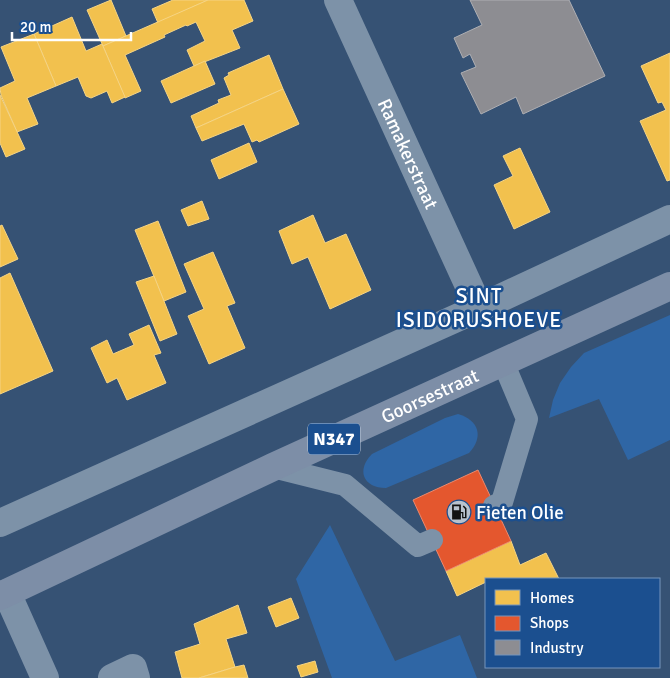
<svg xmlns="http://www.w3.org/2000/svg" width="670" height="678" viewBox="0 0 670 678" font-family="Signika,sans-serif">
  <rect width="100%" height="100%" fill="#365274"/>
  <!-- green -->
  <g fill="#2f66a5">
    <path d="M670,315v125l-42,20 -29,-61 -50,19 4,-18 7,-17 11,-16 13,-14z"/>
    <path d="M458,414c21,6 26,23 11,39l-83,35c-23,0 -30,-18 -14,-34l73,-36z"/>
    <path d="M330,525l65,136 65,-26 17,43h-145l-36,-99z"/>
  </g>
  <!-- homes -->
  <g fill="#f2c14e" stroke="#f6d483">
    <path d="M111,0l15,36 -23,10 -16,-36z"/>
    <path d="M173,0h35l-50,23 -6,-14z"/>
    <path d="M208,0h36l9,21 -21,9 8,18 -46,18 -7,-16 18,-9 -9,-19 -9,4 -1,-1 -22,10 1,2 -40,18 16,36 -16,7 -22,-52z"/>
    <path d="M72,17l14,34 16,-7 23,53 -13,6 -5,-12 -16,7 -5,-2 -8,-19 -22,9 -22,-52z"/>
    <path d="M34,34l22,52 -29,12 11,26 -21,8 -16,-37 -1,-7 15,-7 -14,-34z"/>
    <path d="M670,53v127l-3,1 -27,-60 26,-11 -4,-8 -4,1 -17,-37z"/>
    <path d="M269,55l14,34 -87,39 -5,-12 28,-13 -1,-3 13,-5 -7,-17 5,-3 -1,-2z"/>
    <path d="M205,61l10,23 -44,19 -10,-22z"/>
    <path d="M283,89l16,35 -40,18 -2,-2 -5,2 -8,-18 -42,17 -6,-13z"/>
    <path d="M0,95l25,54 -19,8 -6,-14z"/>
    <path d="M249,143l8,19 -38,17 -8,-19z"/>
    <path d="M520,148l30,64 -36,17 -20,-44 19,-9 -10,-20z"/>
    <path d="M202,201l7,18 -21,7 -7,-16z"/>
    <path d="M313,215l12,28 21,-9 25,56 -41,19 -22,-52 -16,7 -13,-33z"/>
    <path d="M158,221l28,71 -22,9 -29,-71z"/>
    <path d="M2,225l16,34 -18,8v-41z"/>
    <path d="M213,252l22,51 -8,3 18,42 -36,16 -21,-48 16,-7 -20,-45z"/>
    <path d="M10,273l43,98 -53,23v-116z"/>
    <path d="M154,276l23,58 -17,7 -24,-59z"/>
    <path d="M149,325l12,28 -7,2 12,28 -39,17 -10,-22 -10,5 -16,-35 16,-8 6,14 21,-9 -5,-11z"/>
    <path d="M511,541l9,24 26,-12 13,26h-73v3l-29,14 -11,-25z"/>
    <path d="M291,598l8,20 -23,9 -8,-20z"/>
    <path d="M238,605l9,28 -21,6 9,28 -36,11h-17l-7,-26 25,-8 -6,-20z"/>
    <path d="M315,661l3,11 -17,5 -4,-11z"/>
    <path d="M244,665l4,13h-49l36,-11z"/>
  </g>
  <!-- shops -->
  <path fill="#e4572e" stroke="#ec896d" d="M478,470l33,71 -65,30 -33,-71z"/>
  <!-- industry -->
  <path fill="#8d8d92" stroke="#afafb3" d="M470,0h99l36,76 -82,38 -7,-17 -35,17 -20,-41 15,-6 -6,-13 -7,4 -9,-20 28,-13z"/>
  <g fill="none" stroke-linecap="round" stroke-linejoin="round">
    <!-- lane -->
    <g stroke="#7d92a8" stroke-width="22">
      <path d="M273,467l72,18 73,61 14,-6"/>
      <path d="M494,506l8,-4 25,-83 -24,-57"/>
    </g>
    <!-- street -->
    <g stroke="#7d92a8" stroke-width="28">
      <path id="s1" d="M338,0l141,308"/>
      <path d="M0,523l479,-215 191,-89"/>
      <path d="M7,593l38,85"/>
      <path d="M112,678l21,-10 3,10"/>
    </g>
    <!-- primary -->
    <path stroke="#7d8ea7" stroke-width="28" id="s2" d="M0,596l273,-129 397,-181"/>
  </g>
  <!-- icons -->
  <defs>
    <g id="fuel-disc" transform="scale(1.25)"><circle r="9.5" fill="#b9c2ce" stroke="#1b4f8f"/><path d="M-5.5-6h7V0h2V4h1.3V-2.5L3-4.5l.8-.8L6-3V5H2.5V1h-1V6h-7ZM-4.2-4.7v3.2H.2V-4.7Z" fill="#111"/></g>
  </defs>
  <g fill-rule="evenodd">
    <use href="#fuel-disc" x="459" y="512"/>
  </g>
  <g text-anchor="middle" stroke-width="5" stroke-linejoin="round" paint-order="stroke">
    <!-- shield labels -->
    <rect fill="#1b4f8f" stroke="#bbcadd" stroke-width="1" x="308" y="423.5" width="52" height="31" rx="4"/>
    <g font-size="18" font-weight="bold" fill="#fff">
      <text x="334" y="445">N347</text>
    </g>
    <!-- street labels -->
    <g font-size="19" fill="#fff" stroke="#1b4f8f">
      <text dy="7" stroke="none"><textPath href="#s1" startOffset="169">Ramakerstraat</textPath></text>
      <text dy="7" stroke="none"><textPath href="#s2" startOffset="474">Goorsestraat</textPath></text>
    </g>
    <!-- poi labels -->
    <g font-size="19" fill="#fff" stroke="#1b4f8f" text-anchor="start">
      <text x="476" y="519">Fieten Olie</text>
    </g>
    <!-- quarter labels -->
    <g font-size="21" letter-spacing="1" fill="#fff" stroke="#1b4f8f">
      <text x="479" y="303">SINT<tspan x="479" dy="24">ISIDORUSHOEVE</tspan></text>
    </g>
  </g>
  <!-- legend -->
  <rect x="485" y="578" width="175" height="90" fill="#1b4f8f" stroke="#7695bc"/>
  <rect x="495" y="590" width="25" height="15" fill="#f2c14e" stroke="#7695bc"/>
  <text x="530" y="603" font-size="15" fill="#ffffff">Homes</text>
  <rect x="495" y="616" width="25" height="15" fill="#e4572e" stroke="#7695bc"/>
  <text x="530" y="628" font-size="15" fill="#ffffff">Shops</text>
  <rect x="495" y="640" width="25" height="15" fill="#8d8d92" stroke="#7695bc"/>
  <text x="530" y="653" font-size="15" fill="#ffffff">Industry</text>
  <!-- scale -->
  <path d="M12 32v8h119v-8" fill="none" stroke="#ffffff" stroke-width="2.5"/>
  <text x="20" y="32" font-size="15" fill="#ffffff" stroke="#1b4f8f" stroke-width="4" paint-order="stroke">20 m</text>
</svg>
